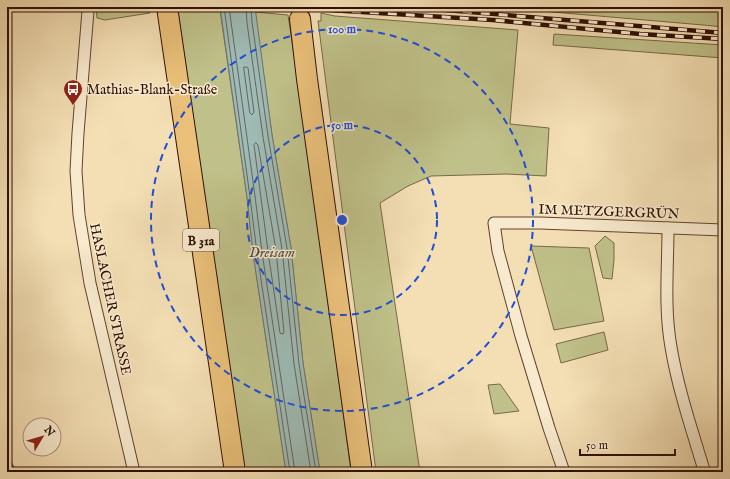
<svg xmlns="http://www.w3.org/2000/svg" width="730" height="479" viewBox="0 0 730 479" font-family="'IM FELL English',serif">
  <rect width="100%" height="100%" fill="#f4dfb4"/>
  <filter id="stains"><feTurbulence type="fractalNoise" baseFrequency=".005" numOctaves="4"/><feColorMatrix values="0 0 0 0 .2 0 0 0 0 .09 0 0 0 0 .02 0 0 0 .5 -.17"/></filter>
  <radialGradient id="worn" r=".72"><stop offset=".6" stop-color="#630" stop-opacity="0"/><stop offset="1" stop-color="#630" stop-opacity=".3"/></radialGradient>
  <!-- green -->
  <g fill="#c0c18a" stroke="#776846">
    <path d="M96,7h48l5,1 1,5 -45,7 -8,-2z"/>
    <path d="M495,7h228v20l-20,-2z"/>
    <path d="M197,9l23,1 27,187 6,56 33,219h-43l-65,-461z"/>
    <path d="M255,12l33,3 21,141 42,316h-31l-17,-109 -12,-115 -19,-113z"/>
    <path d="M321,13l14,3 183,14 -8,94 39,4 -3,48 -40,-2 -75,2 -23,10 -28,17 40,269h-44l-58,-451h3z"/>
    <path d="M554,34l169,11v13l-170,-13z"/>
    <path d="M605,236l9,7v17l-2,19 -9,-1 -8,-32z"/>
    <path d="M531,246l58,2 15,73 -50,9z"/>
    <path d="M604,332l4,18 -47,13 -5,-19z"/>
    <path d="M500,384l19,27 -25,3 -6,-29z"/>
  </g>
  <!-- water -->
  <path fill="#9ebbb5" stroke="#71766d" d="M220,7h35l17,128 19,113 12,115 17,109h-34l-33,-219 -6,-56z"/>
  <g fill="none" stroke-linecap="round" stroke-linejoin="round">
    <!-- shore -->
    <g stroke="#66645c" stroke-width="1">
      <path d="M224,7l26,190 7,56 33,219"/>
      <path d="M229,7l26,189 7,56 33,220"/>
      <path d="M246,7l1,16 16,114 19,112 12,115 17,108"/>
      <path d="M251,7l1,15 16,114 19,112 12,116 17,108"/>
      <path d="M244,67h2l2,1 6,44 -2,3 -2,-2z"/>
      <path d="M256,143l2,2 18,105 8,82 -1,2 -3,-1 -12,-82 -14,-106z"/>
    </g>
    <!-- stream -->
    <path stroke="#71766d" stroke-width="4" d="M7,452c2,8 3,15 10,20"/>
    <!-- street casing -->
    <g stroke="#60422e" stroke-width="13">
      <g id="street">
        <path d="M88,11l-10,122 -2,38 3,44 11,68 44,189"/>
        <path d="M668,228c0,39 -4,80 3,119 7,42 21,83 33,123l-5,2"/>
        <path d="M564,472l-15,-44 -28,-92 -23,-85 -4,-28h46l183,7"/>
      </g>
    </g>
    <!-- highway casing -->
    <g stroke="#2e0e02" stroke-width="22">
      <g id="highway">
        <path d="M167,7l68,465"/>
        <path d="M300,19l7,60 55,393"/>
      </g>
    </g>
    <!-- street -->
    <use href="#street" stroke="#f8eace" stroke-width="11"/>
    <!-- highway -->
    <use href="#highway" stroke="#eac07a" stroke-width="20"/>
    <!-- rail casing -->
    <g stroke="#2e0e02" stroke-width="4.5">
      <g id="rail">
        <path d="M280,7l213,13 147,14 83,5"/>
        <path d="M409,7l314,26"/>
      </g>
    </g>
    <!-- rail -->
    <use href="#rail" stroke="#f8eace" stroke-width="3" stroke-dasharray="9" stroke-linecap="butt"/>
  </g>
  <!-- distance rings -->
  <g fill="none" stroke="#1d4ed8" stroke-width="2" stroke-dasharray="7 5">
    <circle cx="342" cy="220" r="95"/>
    <circle cx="342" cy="220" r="191"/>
  </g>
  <!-- icons -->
  <defs>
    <g id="bus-pin" transform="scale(1)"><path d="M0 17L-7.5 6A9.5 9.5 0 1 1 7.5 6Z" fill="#8f2418" stroke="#f8eace"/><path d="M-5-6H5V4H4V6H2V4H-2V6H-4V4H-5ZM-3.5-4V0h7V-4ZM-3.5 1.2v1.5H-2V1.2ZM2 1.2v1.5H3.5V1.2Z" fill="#fff"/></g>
  </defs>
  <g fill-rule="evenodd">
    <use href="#bus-pin" x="73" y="89"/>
  </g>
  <g text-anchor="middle" stroke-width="3" stroke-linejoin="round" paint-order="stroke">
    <!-- shield labels -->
    <rect fill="#f8eace" stroke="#6b503f" stroke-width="1" x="183" y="229" width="36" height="22" rx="3"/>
    <g font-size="13" font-weight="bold" fill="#2e0e02">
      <text x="201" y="245">B 31a</text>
    </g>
    <!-- poi labels -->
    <g font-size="14" fill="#2e0e02" stroke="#f8eace" text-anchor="start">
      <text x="87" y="94">Mathias-Blank-Straße</text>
    </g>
    <!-- street labels -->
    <g font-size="14" fill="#2e0e02" stroke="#f8eace">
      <text transform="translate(609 211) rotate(2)" y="5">IM METZGERGRÜN</text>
      <text transform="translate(111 299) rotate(78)" y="5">HASLACHER STRASSE</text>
    </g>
    <!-- water labels -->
    <g font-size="15" font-style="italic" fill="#554b41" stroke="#f8eace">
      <text x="272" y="257">Dreisam</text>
    </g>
  </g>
  <circle cx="342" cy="220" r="6" fill="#1d4ed8" stroke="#f8eace" stroke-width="2"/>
  <g font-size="12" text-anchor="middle" font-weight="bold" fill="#1d4ed8" stroke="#f8eace" stroke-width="3" stroke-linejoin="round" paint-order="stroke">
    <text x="342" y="33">100 m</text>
    <text x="342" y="129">50 m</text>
  </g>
  <!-- margin -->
  <rect width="730" height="479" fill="none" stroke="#f4dfb4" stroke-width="24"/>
  <rect x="8" y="8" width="714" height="463" fill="none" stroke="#2e0e02" stroke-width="2"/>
  <rect x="12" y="12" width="706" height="455" fill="none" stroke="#2e0e02"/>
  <!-- north arrow -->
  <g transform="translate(42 437) rotate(52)"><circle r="19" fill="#f8eace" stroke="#a7927c"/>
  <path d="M0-3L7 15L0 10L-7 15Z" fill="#8f2418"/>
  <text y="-6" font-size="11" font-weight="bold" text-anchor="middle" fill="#2e0e02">N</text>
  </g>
  <!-- scale -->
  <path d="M580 449v6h95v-6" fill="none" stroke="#2e0e02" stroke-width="2"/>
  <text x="586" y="449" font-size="12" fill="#2e0e02" stroke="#f8eace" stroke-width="3" paint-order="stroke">50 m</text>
  <rect width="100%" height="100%" filter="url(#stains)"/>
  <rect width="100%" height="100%" fill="url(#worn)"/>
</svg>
